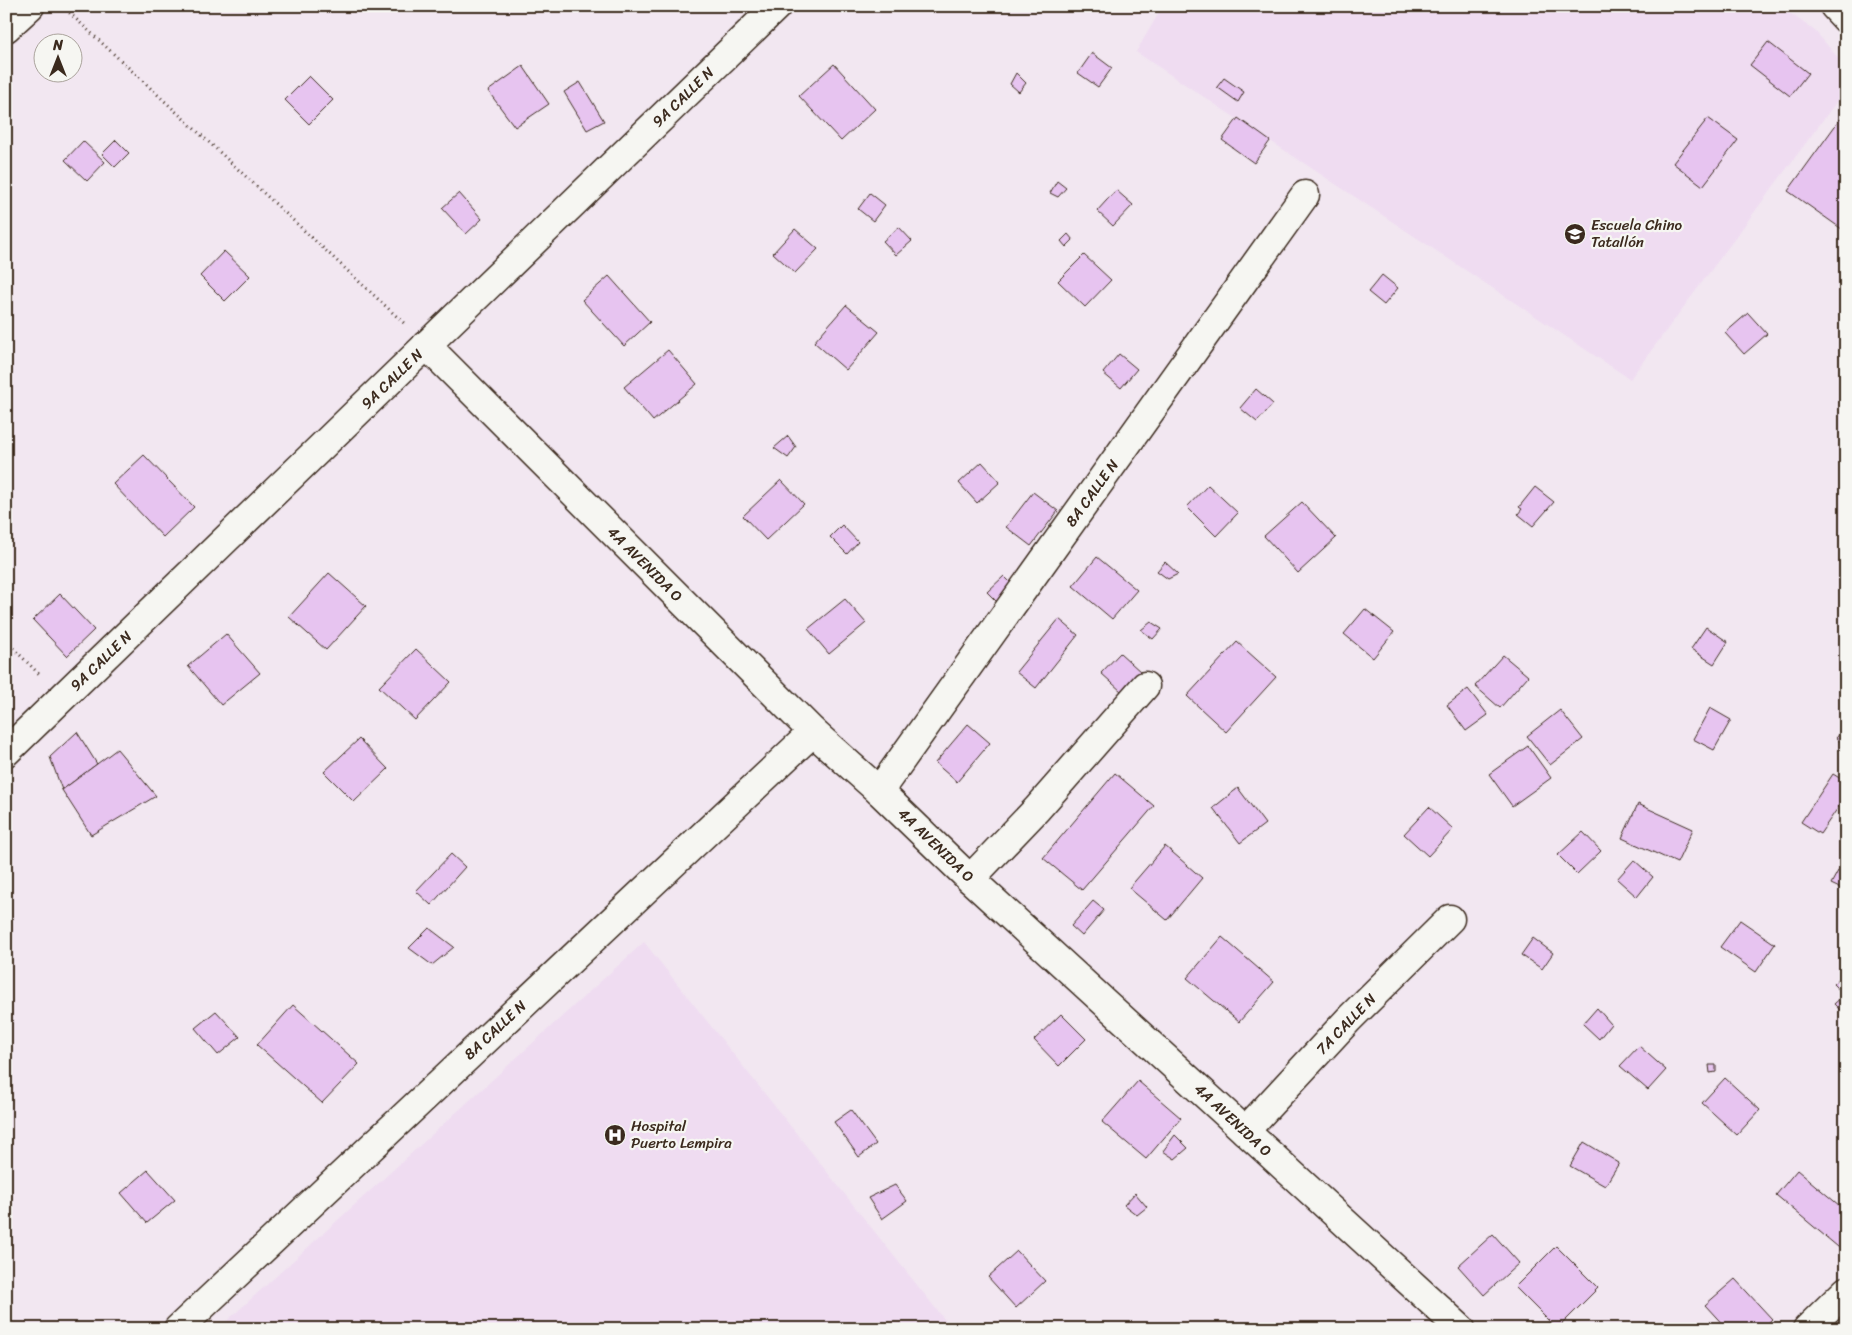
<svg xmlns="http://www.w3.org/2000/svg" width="1852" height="1335" viewBox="0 0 1852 1335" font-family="Sriracha,sans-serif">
  <rect width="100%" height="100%" fill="#f2e7f1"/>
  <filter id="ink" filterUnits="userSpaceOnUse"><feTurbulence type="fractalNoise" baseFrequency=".02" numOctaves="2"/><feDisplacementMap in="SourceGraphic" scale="10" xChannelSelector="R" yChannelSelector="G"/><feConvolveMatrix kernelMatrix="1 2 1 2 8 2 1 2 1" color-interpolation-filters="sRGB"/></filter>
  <g filter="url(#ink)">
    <!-- built -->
    <g fill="#efdcf1">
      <path d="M1163,6h617l35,25 31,36v22l-216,290 -494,-327z"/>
      <path d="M644,942l308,387h-734z"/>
    </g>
    <!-- building -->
    <g fill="#e7c4f0" stroke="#3b2a1e">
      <path d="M1768,42l40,31 -18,23 -40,-31z"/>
      <path d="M1092,53l20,15 -14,19 -20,-14z"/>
      <path d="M834,64l41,45 -34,32 -42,-45z"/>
      <path d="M523,66l26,38 -34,23 -27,-36z"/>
      <path d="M1016,73l10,10 -7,9 -9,-8z"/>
      <path d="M309,76l24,24 -24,24 -24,-24z"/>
      <path d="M1224,78l20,14 -6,10 -21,-15z"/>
      <path d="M580,82l24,39 -17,9 -23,-38z"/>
      <path d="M1238,118l32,23 -16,22 -32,-23z"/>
      <path d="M1708,118l30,22 -35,46 -30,-23z"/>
      <path d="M1840,119l6,4v109l-58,-41z"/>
      <path d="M116,140l13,13 -14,14 -13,-13z"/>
      <path d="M83,141l22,21 -18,19 -22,-21z"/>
      <path d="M1057,181l9,7 -8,9 -8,-4z"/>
      <path d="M1116,190l17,15 -20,21 -16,-15z"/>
      <path d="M459,193l23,26 -16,15 -24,-26z"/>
      <path d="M870,193l15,12 -12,16 -15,-12z"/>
      <path d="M899,227l13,14 -16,14 -13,-14z"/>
      <path d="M795,229l23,20 -23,24 -22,-20z"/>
      <path d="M1068,234l5,6 -7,7 -5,-6z"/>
      <path d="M6,237l6,7 -6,4z"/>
      <path d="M224,251l26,25 -25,25 -25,-25z"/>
      <path d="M1084,255l27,25 -26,27 -27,-26z"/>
      <path d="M1382,275l16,13 -14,17 -16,-13z"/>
      <path d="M609,276l41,46 -26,24 -42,-46z"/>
      <path d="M846,305l33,27 -33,38 -32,-28z"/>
      <path d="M1748,313l19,21 -23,20 -19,-21z"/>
      <path d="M668,350l29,34 -44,37 -29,-34z"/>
      <path d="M1119,354l18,15 -16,19 -18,-15z"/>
      <path d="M1256,389l17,15 -16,18 -17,-14z"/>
      <path d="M788,436l8,11 -8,11 -14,-10z"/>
      <path d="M144,455l50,52 -31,30 -50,-53z"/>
      <path d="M982,462l18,20 -23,21 -18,-20z"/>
      <path d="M781,480l23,24 -38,36 -23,-24z"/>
      <path d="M1208,485l30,28 -22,23 -29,-29z"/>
      <path d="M1535,487l19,15 -21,24 -15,-12 4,-5 -3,-2z"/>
      <path d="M1033,492l25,19 -27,35 -25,-19z"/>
      <path d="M1302,502l34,36 -38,35 -34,-37z"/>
      <path d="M842,525l16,17 -11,12 -17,-17z"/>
      <path d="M1097,557l40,33 -25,29 -39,-33z"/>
      <path d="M1165,562l13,12 -10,5 -11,-8z"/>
      <path d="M329,573l37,33 -40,44 -37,-33z"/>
      <path d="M1004,576l16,16 -17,16 -16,-16z"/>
      <path d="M60,594l34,36 -27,26 -34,-36z"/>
      <path d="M845,599l21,24 -37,31 -21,-25z"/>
      <path d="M1365,609l29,23 -21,26 -29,-24z"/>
      <path d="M1059,619l19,16 -42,53 -20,-16z"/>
      <path d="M1151,622l11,7 -9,10 -12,-9z"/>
      <path d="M1706,627l22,15 -14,22 -23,-15z"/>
      <path d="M226,634l34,39 -39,32 -33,-39z"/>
      <path d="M1237,642l39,35 -50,55 -39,-36z"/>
      <path d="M416,649l35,33 -36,38 -36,-33z"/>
      <path d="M1120,653l21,19 -19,20 -21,-19z"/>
      <path d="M1503,655l25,21 -28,32 -25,-22z"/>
      <path d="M1468,689l20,26 -22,16 -19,-26z"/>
      <path d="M1710,708l21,12 -17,30 -21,-11z"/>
      <path d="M1560,710l23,29 -33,26 -23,-29z"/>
      <path d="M968,724l22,19 -33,39 -22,-19z"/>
      <path d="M1846,727v19l-10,-8z"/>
      <path d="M77,732l20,32 -35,26 -12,-33z"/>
      <path d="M359,739l29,30 -34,33 -30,-30z"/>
      <path d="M1528,746l23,32 -39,28 -23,-32z"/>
      <path d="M117,749l39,47 -65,39 -29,-45z"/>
      <path d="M1115,773l39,33 -72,84 -39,-32z"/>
      <path d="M1833,774l13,8v14l-26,38 -19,-12z"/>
      <path d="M1238,788l27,36 -25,19 -27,-35z"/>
      <path d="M1638,804l55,25 -16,34 -55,-25z"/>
      <path d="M1429,807l24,22 -25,27 -24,-22z"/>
      <path d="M1583,832l18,19 -24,23 -19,-19z"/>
      <path d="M1165,846l37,32 -35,42 -38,-32z"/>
      <path d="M451,854l14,13 -34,38 -15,-14z"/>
      <path d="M1634,860l19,17 -16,20 -20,-18z"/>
      <path d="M1838,871l8,4v16l-15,-7z"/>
      <path d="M1093,901l11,9 -22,26 -11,-10z"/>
      <path d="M1740,920l35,24 -19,28 -36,-25z"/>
      <path d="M429,928l25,19 -22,18 -23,-17z"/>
      <path d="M1222,937l52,45 -35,40 -52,-44z"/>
      <path d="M1533,938l20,15 -11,16 -21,-14z"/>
      <path d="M1846,972v44l-12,-12 10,-9 -11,-11z"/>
      <path d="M293,1005l66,59 -37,39 -65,-58z"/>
      <path d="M1597,1008l14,16 -12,15 -16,-15z"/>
      <path d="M216,1011l24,26 -22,18 -23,-27z"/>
      <path d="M1061,1014l25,25 -27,27 -25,-26z"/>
      <path d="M1639,1046l27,24 -18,20 -28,-24z"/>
      <path d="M1709,1065h7v7l-6,1z"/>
      <path d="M1725,1078l35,32 -23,25 -35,-32z"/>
      <path d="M1138,1081l43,37 -35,41 -44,-37z"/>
      <path d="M851,1110l25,34 -17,13 -25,-35z"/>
      <path d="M1175,1135l13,13 -13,11 -12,-8z"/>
      <path d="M1584,1142l35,21 -14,23 -35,-20z"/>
      <path d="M148,1170l27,30 -28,23 -26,-30z"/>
      <path d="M1797,1170l49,41v39l-2,2 -68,-57z"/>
      <path d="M895,1185l12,16 -25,18 -14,-21z"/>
      <path d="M1135,1193l12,14 -10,8 -13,-10z"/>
      <path d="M1493,1234l26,29 -35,32 -26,-29z"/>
      <path d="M1556,1246l42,42 -41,41 -42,-42z"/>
      <path d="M1017,1251l28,30 -29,27 -28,-31z"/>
      <path d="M1735,1279l37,40 -10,10h-35l-22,-24z"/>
    </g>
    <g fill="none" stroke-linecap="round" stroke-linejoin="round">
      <!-- street casing -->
      <g stroke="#3b2a1e" stroke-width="31">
        <g id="street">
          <path d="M1834,6l12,13"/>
          <path d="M6,28l24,-22"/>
          <path d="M426,345l387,387 66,59 91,88 491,450"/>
          <path d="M6,752l771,-746"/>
          <path d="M879,791l426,-596"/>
          <path d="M970,879l67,-70 108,-123"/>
          <path d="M1245,1131l104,-112 101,-100"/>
          <path d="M178,1329l635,-597"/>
          <path d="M1807,1329l39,-38"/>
        </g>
      </g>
      <!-- path -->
      <g stroke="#3b2a1e" stroke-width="3" stroke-dasharray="1 4" stroke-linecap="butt">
        <path d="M62,6l344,319"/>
        <path d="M6,641l35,35"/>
      </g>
      <!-- street -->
      <use href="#street" stroke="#f6f6f2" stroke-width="28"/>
    </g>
  </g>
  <!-- icons -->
  <defs>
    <g id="school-disc" transform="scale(1.125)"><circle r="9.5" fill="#3b2a1e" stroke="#f6f6f2"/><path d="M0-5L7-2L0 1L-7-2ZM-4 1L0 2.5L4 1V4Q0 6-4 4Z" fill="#fff"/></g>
    <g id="hospital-disc" transform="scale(1.125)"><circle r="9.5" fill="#3b2a1e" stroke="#f6f6f2"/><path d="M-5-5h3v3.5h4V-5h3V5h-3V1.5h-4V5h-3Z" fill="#fff"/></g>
  </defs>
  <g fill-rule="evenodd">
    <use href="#school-disc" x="1575" y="234"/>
    <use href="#hospital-disc" x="615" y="1135"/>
  </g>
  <g text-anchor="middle" stroke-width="4.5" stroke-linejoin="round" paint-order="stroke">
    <!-- street labels -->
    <g font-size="15" fill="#3b2a1e" stroke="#f6f6f2">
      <text transform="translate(683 97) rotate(-44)" y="5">9A CALLE N</text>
      <text transform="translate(392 379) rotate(-44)" y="5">9A CALLE N</text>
      <text transform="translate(1092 493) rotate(-54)" y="5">8A CALLE N</text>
      <text transform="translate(645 564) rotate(45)" y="5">4A AVENIDA O</text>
      <text transform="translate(101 661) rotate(-44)" y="5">9A CALLE N</text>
      <text transform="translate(936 845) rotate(44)" y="5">4A AVENIDA O</text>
      <text transform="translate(1346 1024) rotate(-46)" y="5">7A CALLE N</text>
      <text transform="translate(495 1030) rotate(-43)" y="5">8A CALLE N</text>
      <text transform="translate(1233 1120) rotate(43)" y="5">4A AVENIDA O</text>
    </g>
    <!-- poi labels -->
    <g font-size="15" fill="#3b2a1e" stroke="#f6f6f2" text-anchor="start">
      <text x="1591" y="230">Escuela Chino<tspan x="1591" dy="17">Tatallón</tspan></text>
      <text x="631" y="1131">Hospital<tspan x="631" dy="17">Puerto Lempira</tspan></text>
    </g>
  </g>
  <!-- margin -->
  <rect width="1852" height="1335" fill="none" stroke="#f6f6f2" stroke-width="25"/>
  <rect x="12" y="12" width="1827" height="1310" fill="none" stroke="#3b2a1e" stroke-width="2" filter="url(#ink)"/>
  <!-- north arrow -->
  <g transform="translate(58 58)"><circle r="24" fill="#f6f6f2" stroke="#aba49d"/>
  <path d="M0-4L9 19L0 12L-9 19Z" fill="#3b2a1e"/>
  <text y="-8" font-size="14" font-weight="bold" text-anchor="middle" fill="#3b2a1e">N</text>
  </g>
</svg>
